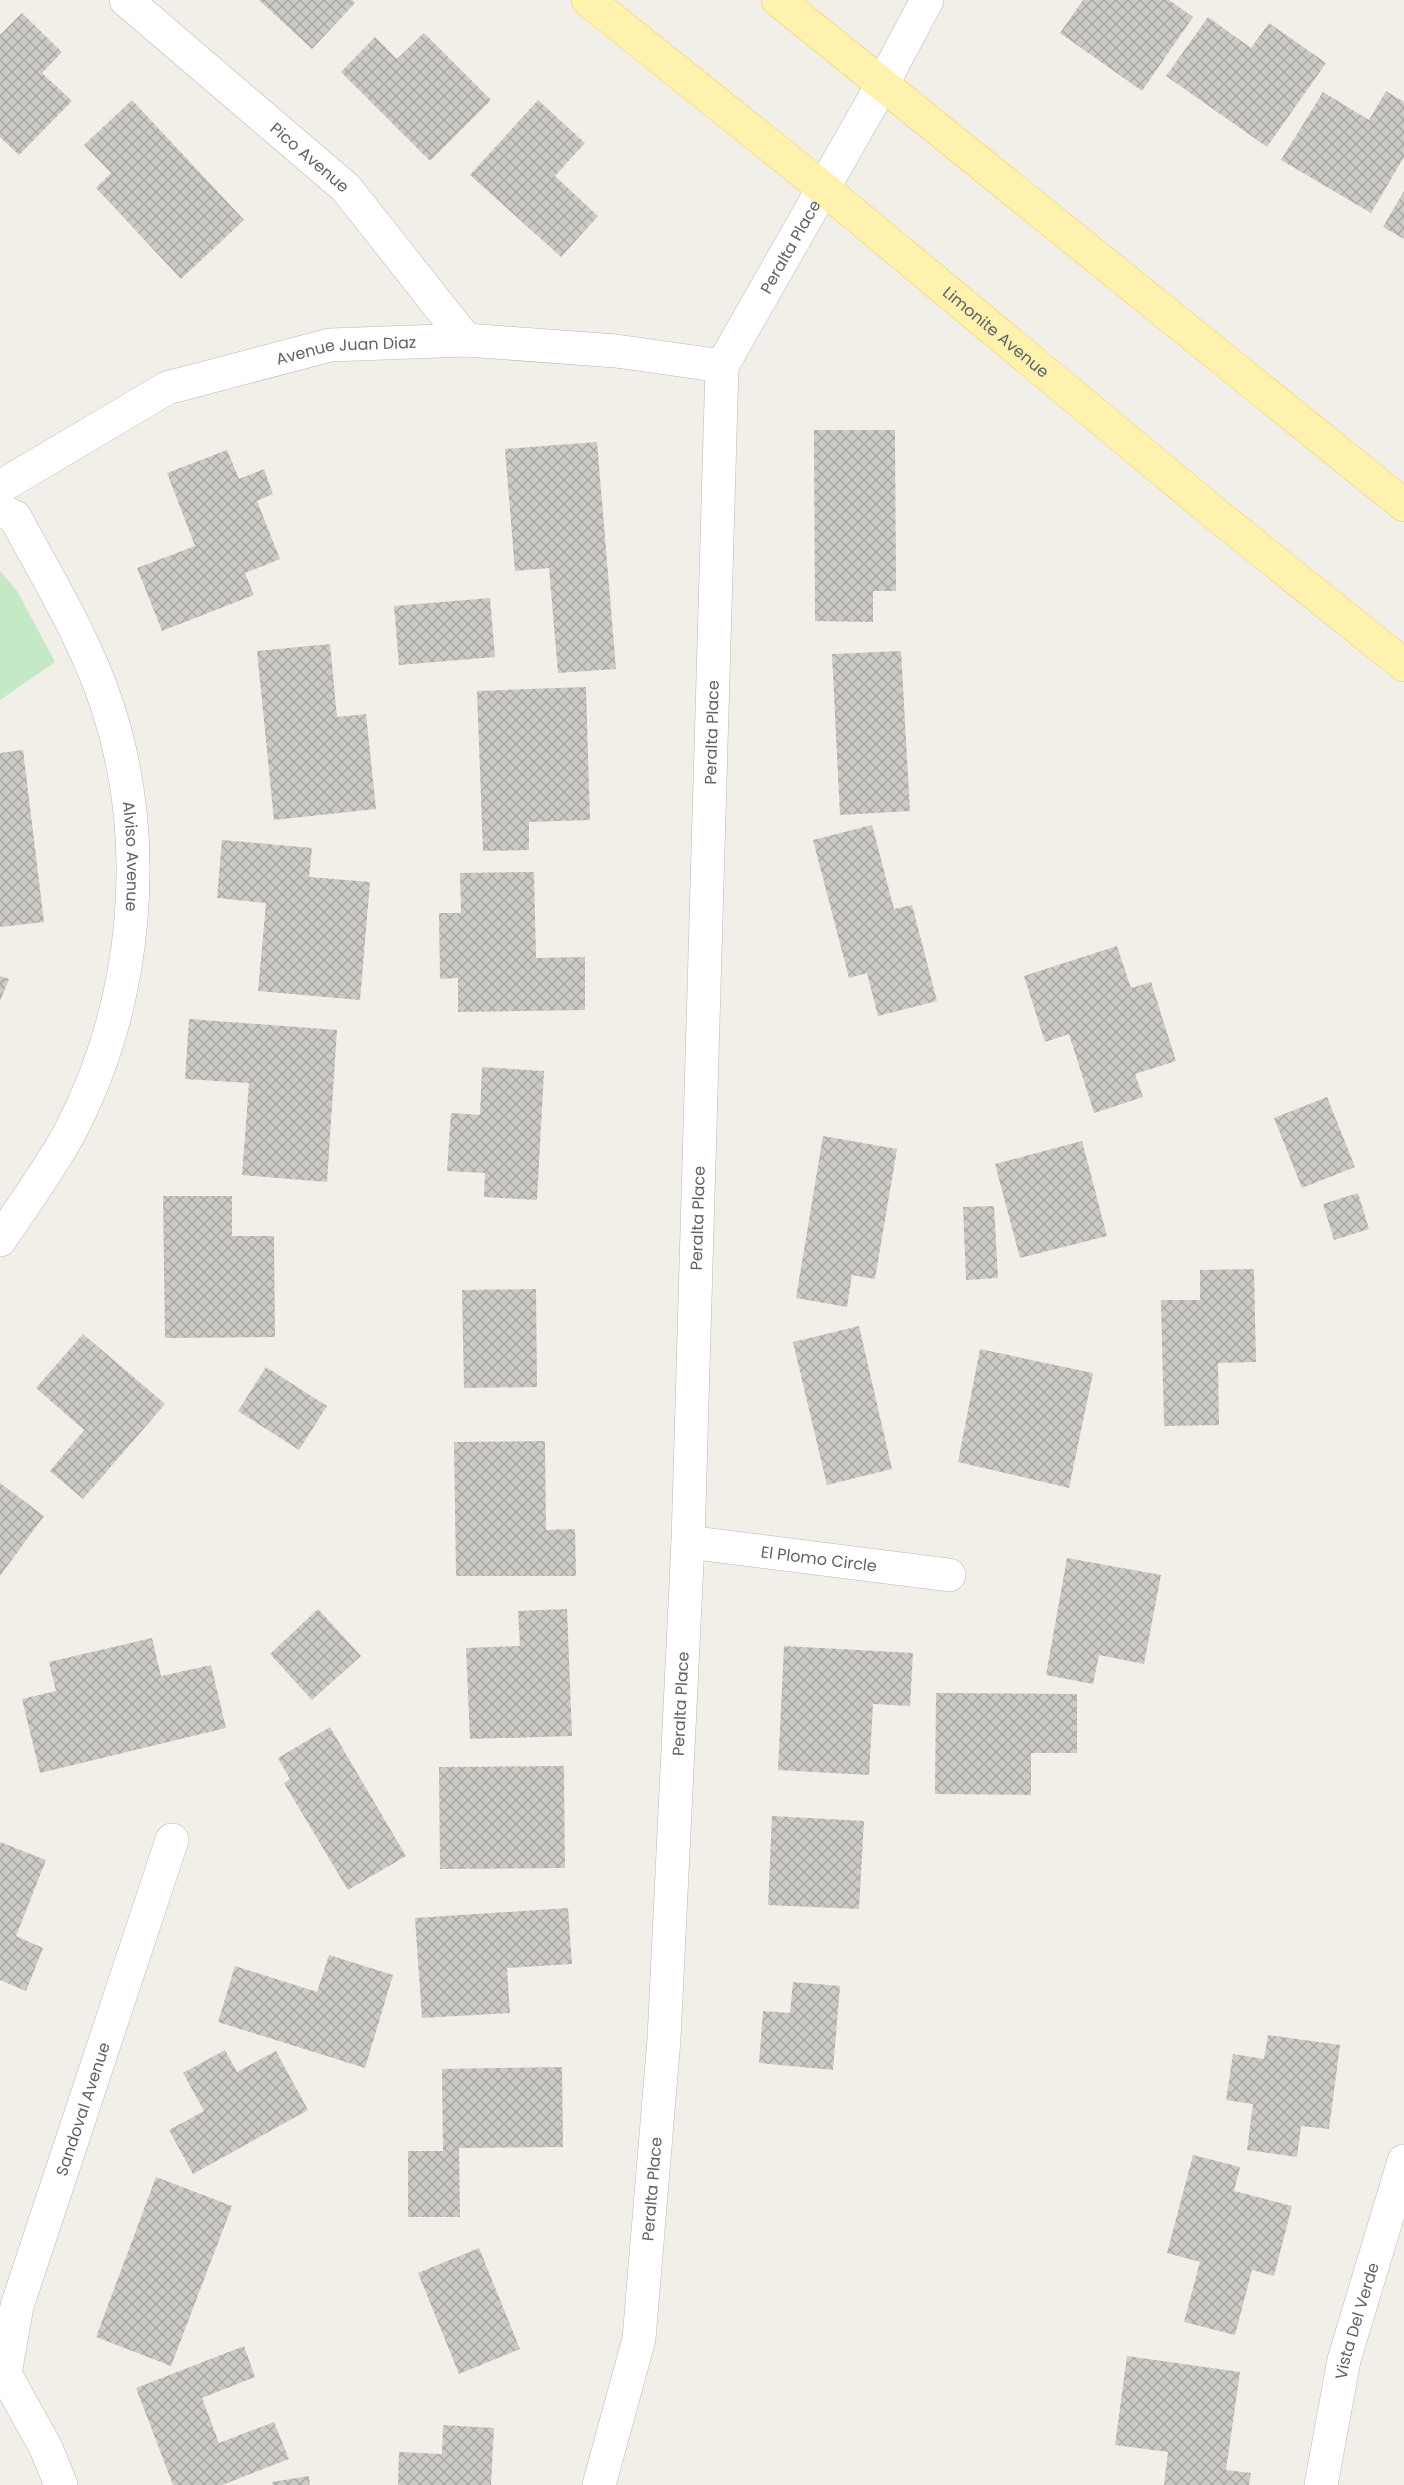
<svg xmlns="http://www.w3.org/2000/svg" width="1404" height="2485" viewBox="0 0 1404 2485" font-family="Poppins,sans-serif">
  <defs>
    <pattern id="building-cross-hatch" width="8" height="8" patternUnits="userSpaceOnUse" patternTransform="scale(1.5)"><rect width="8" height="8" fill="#cccac5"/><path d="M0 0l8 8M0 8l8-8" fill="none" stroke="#a9a8a4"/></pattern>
  </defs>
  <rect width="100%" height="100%" fill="#f1efe8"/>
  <!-- green -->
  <path fill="#c5e8c5" d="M0,571l17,20 38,71 -55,38z"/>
  <!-- building -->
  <g fill="url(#building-cross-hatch)">
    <path d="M259,0h93l3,3 -43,46z"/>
    <path d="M1083,0h86l24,17 -51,74 -82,-58z"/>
    <path d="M22,13l40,39 -20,21 30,28 -53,54 -19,-18v-102z"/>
    <path d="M1208,17l43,31 18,-25 57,40 -59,84 -101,-71z"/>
    <path d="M424,33l67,67 -61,61 -89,-89 34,-35 22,22z"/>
    <path d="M1386,91l18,11v55l-33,56 -90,-53 42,-68 46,28z"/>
    <path d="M132,100l112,120 -63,59 -85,-91 15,-15 -27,-28z"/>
    <path d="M538,100l47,43 -30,33 43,40 -37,41 -91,-82z"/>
    <path d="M1404,191v48l-21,-12z"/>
    <path d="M814,430h81l1,161h-23v31l-58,-1z"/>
    <path d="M597,442l19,227 -58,4 -9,-105 -34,3 -10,-122z"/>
    <path d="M227,450l12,29 25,-10 9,25 -16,7 23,58 -35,14 9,22 -92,36 -25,-63 58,-22 -28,-73z"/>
    <path d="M490,598l5,59 -96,8 -5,-59z"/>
    <path d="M330,644l7,73 29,-3 10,95 -102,11 -17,-169z"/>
    <path d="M901,651l9,160 -70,4 -8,-161z"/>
    <path d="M586,687l4,133 -61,2v28l-46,1 -6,-160z"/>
    <path d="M23,750l21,172 -44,5v-174z"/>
    <path d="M872,825l22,84 18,-4 25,96 -59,15 -11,-43 -18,5 -36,-138z"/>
    <path d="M222,840l90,8 -3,29 61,5 -10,118 -102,-9 8,-88 -49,-5z"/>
    <path d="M534,872l2,86 49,-1v53l-127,2v-34l-18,1 -1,-66h22l-1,-40z"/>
    <path d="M1117,946l14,42 20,-6 25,79 -41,13 8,23 -49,16 -25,-79 -24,8 -21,-66z"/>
    <path d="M0,976l9,3 -9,22z"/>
    <path d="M189,1019l148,11 -10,152 -85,-7 7,-92 -64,-4z"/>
    <path d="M482,1067l62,4 -7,129 -53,-3 1,-24 -38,-2 4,-58 29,2z"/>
    <path d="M1327,1097l28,70 -53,21 -28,-70z"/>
    <path d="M823,1136l74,13 -22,130 -23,-4 -5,32 -51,-9z"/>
    <path d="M1082,1141l25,95 -87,22 -25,-94z"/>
    <path d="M1358,1193l11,36 -35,11 -11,-36z"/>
    <path d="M163,1196h69v40h42l1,101 -110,1z"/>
    <path d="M994,1206l4,72 -32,2 -3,-73z"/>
    <path d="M1254,1269l2,93 -38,1 1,62 -55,1 -3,-126h39v-30z"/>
    <path d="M536,1289l1,98 -73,1 -2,-98z"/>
    <path d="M859,1326l33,143 -65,16 -34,-143z"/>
    <path d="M83,1334l82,70 -82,95 -33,-28 34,-41 -48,-42z"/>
    <path d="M980,1349l113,24 -24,115 -111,-26z"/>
    <path d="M266,1367l61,39 -28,44 -61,-39z"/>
    <path d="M545,1441l1,89 29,-1 1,47h-120l-2,-134z"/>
    <path d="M0,1483l44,33 -44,60z"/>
    <path d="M1067,1558l94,17 -17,89 -45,-9 -6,29 -47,-9z"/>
    <path d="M318,1609l43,47 -49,44 -42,-46z"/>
    <path d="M567,1609l5,127 -102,3 -4,-91 54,-2 -2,-35z"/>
    <path d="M152,1638l9,38 50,-11 15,63 -186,45 -18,-74 34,-8 -7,-29z"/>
    <path d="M784,1646l129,7 -3,53 -37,-2 -4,71 -91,-5z"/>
    <path d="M936,1693l141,1v59h-46v42l-96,-1z"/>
    <path d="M330,1727l76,129 -58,34 -64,-107 6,-4 -12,-21z"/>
    <path d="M564,1766l1,102 -125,1 -1,-102z"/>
    <path d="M772,1816l92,5 -5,88 -91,-4z"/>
    <path d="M0,1842l46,18 -30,76 27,12 -17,43 -26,-11z"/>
    <path d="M568,1908l4,56 -65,4 3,45 -88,5 -7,-100z"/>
    <path d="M329,1955l64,20 -28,93 -147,-46 17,-56 82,26z"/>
    <path d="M793,1982l47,4 -7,84 -74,-7 4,-52 27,2z"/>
    <path d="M1268,2035l72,10 -11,84 -28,-3 -4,31 -50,-7 6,-46 -27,-4 7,-46 31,5z"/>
    <path d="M225,2050l12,22 39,-21 32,59 -115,64 -24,-44 35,-19 -21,-38z"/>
    <path d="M562,2067l1,80 -104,1 1,69h-52v-66h35l-1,-82z"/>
    <path d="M1193,2155l47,12 -6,24 58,15 -18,70 -22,-6 -17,65 -51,-13 16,-60 -33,-9z"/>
    <path d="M156,2177l76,29 -61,160 -75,-29z"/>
    <path d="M479,2248l41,101 -61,25 -41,-101z"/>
    <path d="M244,2346l11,31 -53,21 17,45 55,-21 15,37 -67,26h-49l-37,-97z"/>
    <path d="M1127,2356l113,16 -14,98 25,3 -2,12h-85l4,-33 -53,-7z"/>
    <path d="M443,2425l51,3 -3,57h-93l1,-33 43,2z"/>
    <path d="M309,2476l1,9h-37l-1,-3z"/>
  </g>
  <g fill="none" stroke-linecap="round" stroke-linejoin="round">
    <!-- street casing -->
    <g stroke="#b5b8bc" stroke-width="34">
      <g id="street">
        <path id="s1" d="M126,0l220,188 120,152"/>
        <path id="s2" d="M0,487l167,-99 163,-43 136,-5 150,11 106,15"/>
        <path id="s3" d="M0,510l15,7c33,62 71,123 93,191 44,136 29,294 -37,422 -19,36 -48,76 -71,110"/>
        <path id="s4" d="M688,1542l261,33"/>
        <path d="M5,2374l41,74 15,37"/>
        <path id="s5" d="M0,2376l5,-2 12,-68 155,-466"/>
        <path id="s6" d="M599,2485l40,-146 25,-300 24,-497 34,-1176 160,-281 45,-85"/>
        <path id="s7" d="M1321,2485l23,-125 60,-199"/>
      </g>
    </g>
    <!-- primary casing -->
    <g stroke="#f2c960" stroke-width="34">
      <g id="primary">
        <path id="s8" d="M588,0l235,188 395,328 186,149"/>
        <path d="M778,0l626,505"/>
      </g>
    </g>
    <!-- street -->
    <use href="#street" stroke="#fff" stroke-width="33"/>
    <!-- primary -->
    <use href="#primary" stroke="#fff2af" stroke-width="33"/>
  </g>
  <g text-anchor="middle" stroke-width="4.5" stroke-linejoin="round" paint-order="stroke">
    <!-- street labels -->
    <g font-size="16" fill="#5f6368" stroke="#fff">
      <text dy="6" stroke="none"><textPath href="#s1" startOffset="242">Pico Avenue</textPath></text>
      <text dy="6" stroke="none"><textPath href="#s6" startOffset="2264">Peralta Place</textPath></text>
      <text dy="6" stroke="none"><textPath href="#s8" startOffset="526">Limonite Avenue</textPath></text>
      <text dy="6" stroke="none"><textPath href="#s2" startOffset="378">Avenue Juan Diaz</textPath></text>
      <text dy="6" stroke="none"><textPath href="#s6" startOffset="1760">Peralta Place</textPath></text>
      <text dy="6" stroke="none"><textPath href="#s3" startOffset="380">Alviso Avenue</textPath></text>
      <text dy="6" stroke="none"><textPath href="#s6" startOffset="1274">Peralta Place</textPath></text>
      <text dy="6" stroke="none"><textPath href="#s4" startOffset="132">El Plomo Circle</textPath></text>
      <text dy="6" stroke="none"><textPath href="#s6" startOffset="788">Peralta Place</textPath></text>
      <text dy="6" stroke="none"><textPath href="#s5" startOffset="282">Sandoval Avenue</textPath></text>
      <text dy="6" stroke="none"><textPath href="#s6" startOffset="302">Peralta Place</textPath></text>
      <text dy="6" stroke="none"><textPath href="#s7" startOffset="168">Vista Del Verde</textPath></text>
    </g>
  </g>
</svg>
